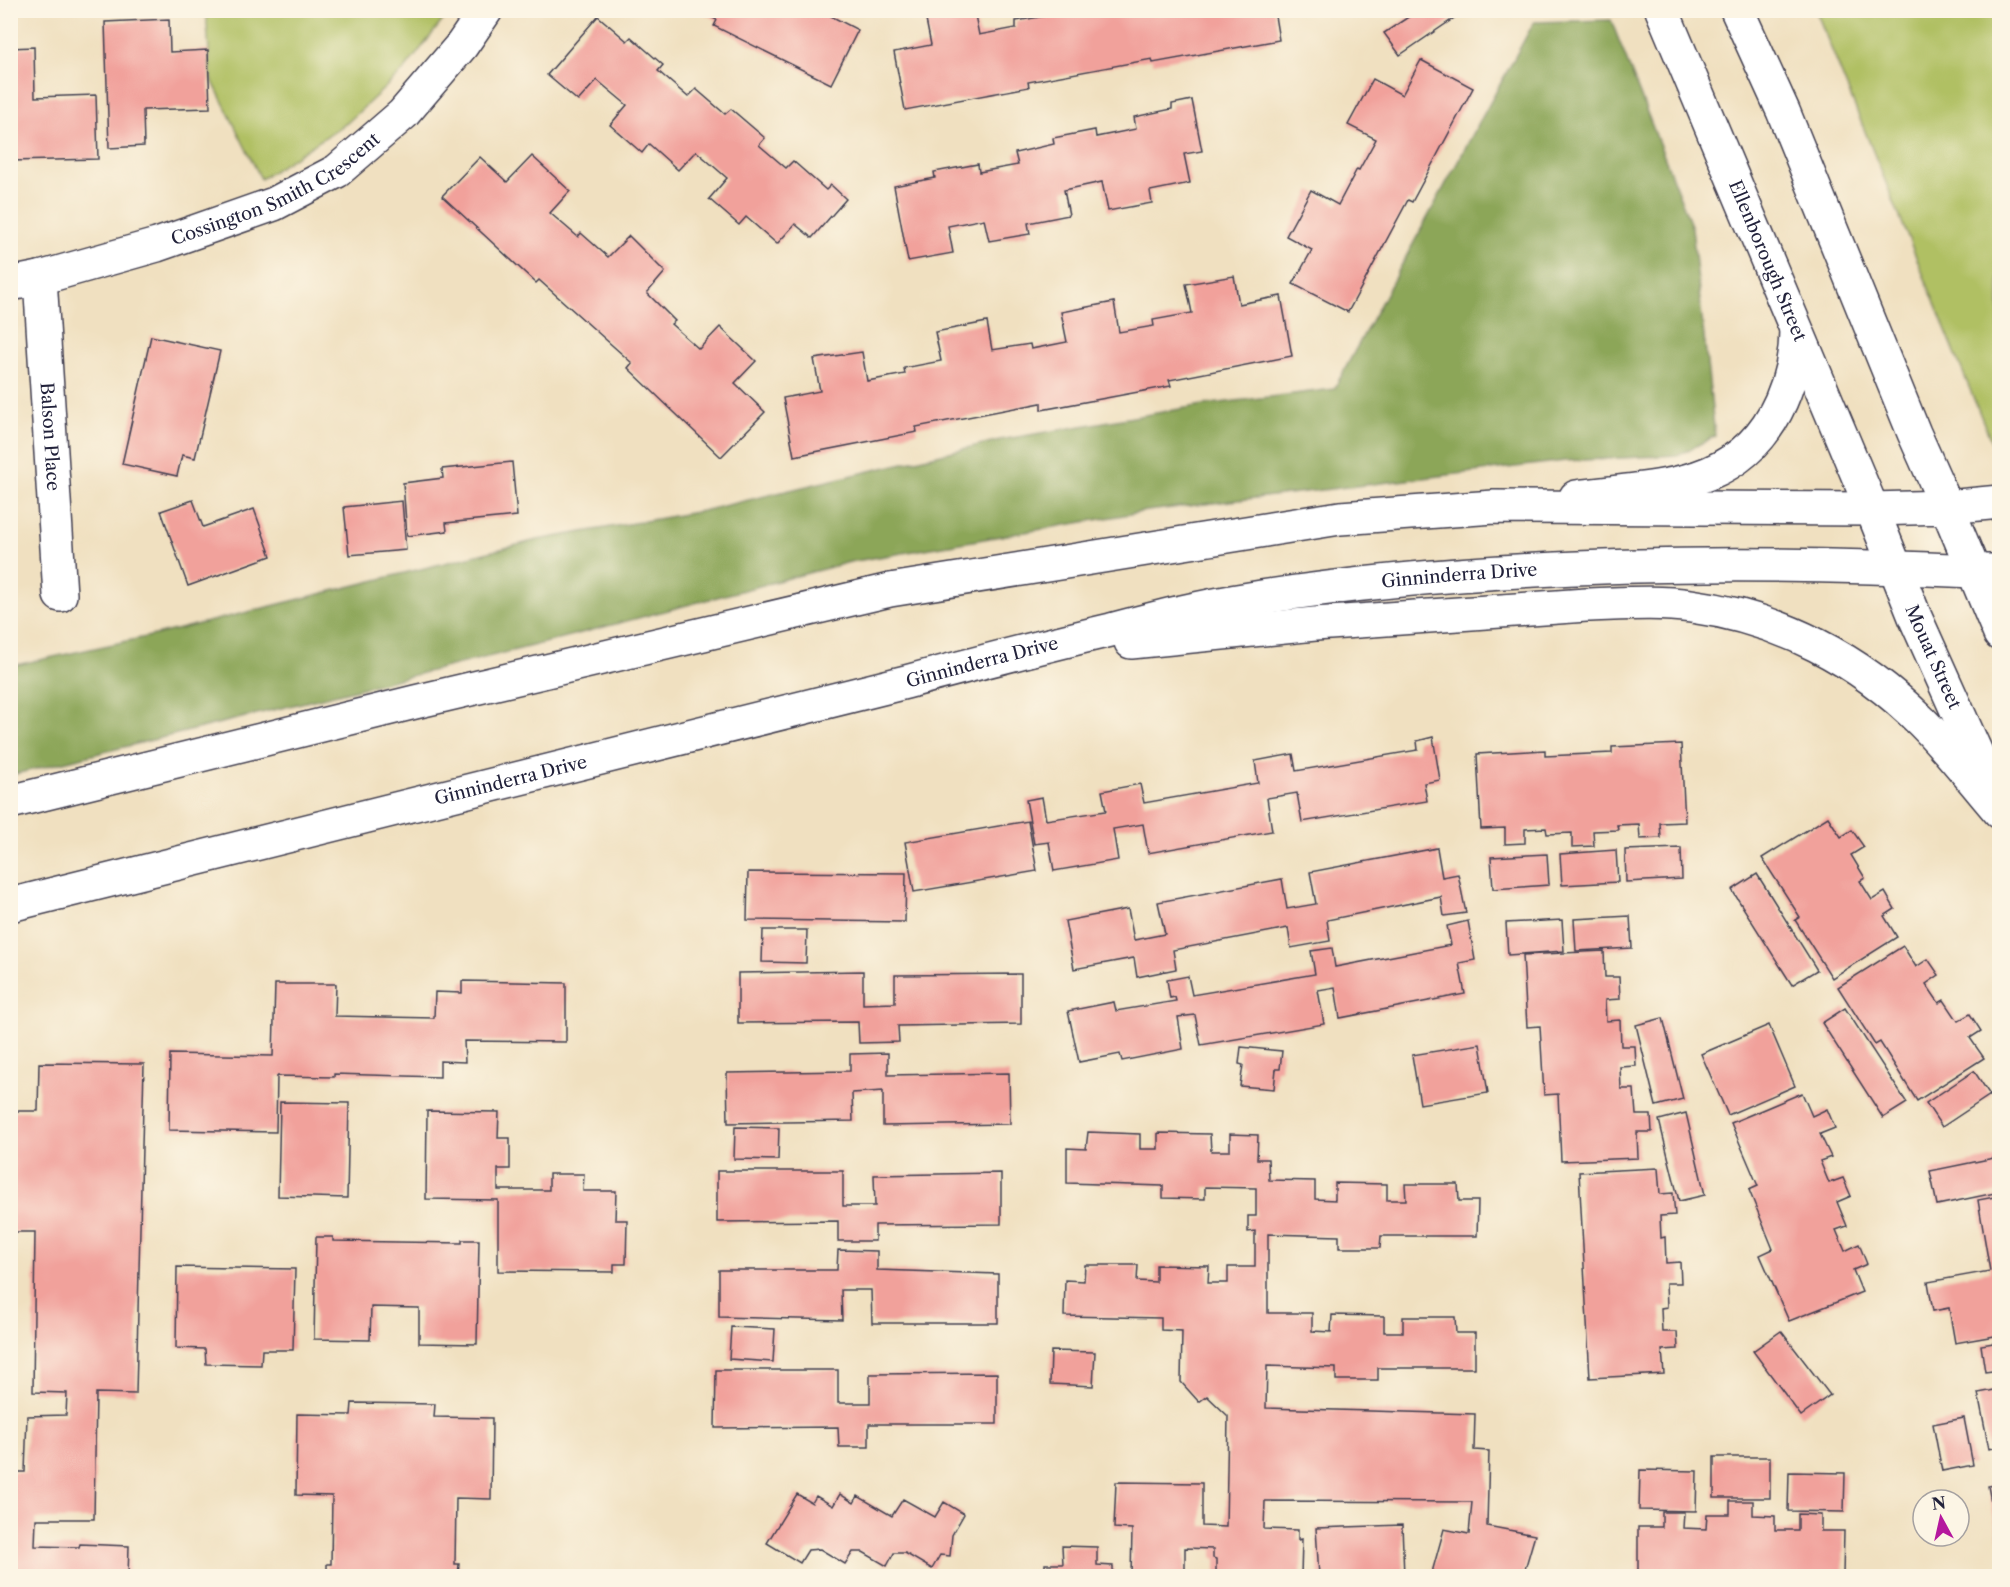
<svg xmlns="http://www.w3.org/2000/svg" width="2010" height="1587" viewBox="0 0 2010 1587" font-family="'Libre Caslon Text',serif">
  <rect width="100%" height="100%" fill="#fcf5e5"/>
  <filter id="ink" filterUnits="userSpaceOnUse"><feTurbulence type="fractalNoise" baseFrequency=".0167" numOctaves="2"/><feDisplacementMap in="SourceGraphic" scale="12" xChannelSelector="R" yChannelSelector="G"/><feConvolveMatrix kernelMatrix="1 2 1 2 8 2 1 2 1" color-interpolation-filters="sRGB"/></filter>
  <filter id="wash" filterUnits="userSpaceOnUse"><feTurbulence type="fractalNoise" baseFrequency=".008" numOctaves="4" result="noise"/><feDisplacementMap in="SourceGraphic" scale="24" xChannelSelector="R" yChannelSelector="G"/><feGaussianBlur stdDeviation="1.35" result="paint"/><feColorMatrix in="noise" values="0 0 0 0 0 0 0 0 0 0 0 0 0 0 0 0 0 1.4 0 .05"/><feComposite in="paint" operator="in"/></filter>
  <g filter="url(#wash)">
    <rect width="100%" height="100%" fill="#f0e0c0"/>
    <!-- green -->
    <g fill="#b0c063" stroke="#69714f" stroke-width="1.5">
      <path d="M206,11v-1l244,1 -45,58 -58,54 -86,56 -50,-101z"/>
      <path d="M1816,11h183v434l-6,1z"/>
    </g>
    <!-- forest -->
    <path fill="#8ca659" stroke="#57644a" stroke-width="1.5" d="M1611,20l81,208 23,208 -36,19 -114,6 -418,50 -297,51 -314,83 -525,130v-109l144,-31 382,-95 165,-29 298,-71 203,-35 131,-16 200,-367z"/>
    <g id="blocks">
      <!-- building -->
      <g fill="#f1a19b">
        <path d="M697,10h127l-1,2 35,18 -27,54 -117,-58 3,-6z"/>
        <path d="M951,10h23l5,25 37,-7v-7l36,-6 -1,-5h223l5,30 -126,23 -1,-4 -124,23 1,5 -124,23 -11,-58 37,-7 -6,-30z"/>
        <path d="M1406,10h60l-66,45 -16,-22 26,-17z"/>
        <path d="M598,16l29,25 4,-4 32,28 -5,6 30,26 8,-8 29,25 6,-5 34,29 -6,7 27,23 7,-7 33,29 5,-5 15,14 -34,39 -17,-14 -18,20 -31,-27 -7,8 -30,-26 18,-21 -31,-27 -18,19 -29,-26 -7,9 -32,-28 17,-20 -30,-25 -19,21 -31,-26z"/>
        <path d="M169,19l1,33 38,-2 2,58 -67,2 1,36 -35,2 -4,-126z"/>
        <path d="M34,47l1,50 61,-2 2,64 -88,2v-113z"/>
        <path d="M1421,60l52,28 -61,114 -4,-2 -60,112 -55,-28 19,-34 -26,-14 25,-46 27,15 19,-36 2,1 17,-31 -28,-14 25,-46 29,16z"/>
        <path d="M1192,100l10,51 -18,3 6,29 -40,8 2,12 -44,8 -6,-29 -38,8 5,25 -41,8 2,11 -41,7 -5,-22 -36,7 5,27 -45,8 -14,-75 41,-8 -1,-6 44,-8 1,8 39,-7 -3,-12 39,-9 -1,-6 42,-8 1,7 40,-8 -2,-12 38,-8v-5z"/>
        <path d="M532,156l38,35 -20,22 28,24 3,-4 27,24 21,-21 36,36 -18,21 28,28 -4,3 28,25 21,-22 36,34 -21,22 30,29 -44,45 -93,-89 4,-5 -93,-83 -3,3 -94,-87 38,-39 27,25z"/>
        <path d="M1234,276l5,28 42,-8 11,60 -123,24 2,6 -130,24v-7l-125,24 1,5 -123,24 -11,-58 37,-7 -6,-32 48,-7 5,29 38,-7 -1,-6 37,-7 -6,-29 52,-10 5,28 38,-6 1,5 36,-7 -6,-30 53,-10 5,30 35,-6 -1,-6 39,-7 -6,-29z"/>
        <path d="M151,336l69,15 -25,107 -13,-3 -5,21 -55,-12z"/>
        <path d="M512,462l5,54 -71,7 1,8 -40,5 -4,-53 40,-5 -1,-9z"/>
        <path d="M193,500l10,27 51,-18 17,47 -83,30 -27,-75z"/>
        <path d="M402,501l4,49 -57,5 -5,-48z"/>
        <path d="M1433,737l7,43 -16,3 3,18 -125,21 -5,-29 -30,5 5,33 -124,22 -5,-29 -30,5 5,31 -64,11 -5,-29 -15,2 -8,-44 16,-3 4,23 60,-9 -4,-20 38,-7 4,19 114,-20 -3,-22 38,-7 3,17 122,-21 -1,-9z"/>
        <path d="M1681,744l4,78 -25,1 1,15 -21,1 -1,-15 -22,1 1,5 -25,1 1,15 -22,1v-14l-25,1 -1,-6 -21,1v14l-20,1v-16l-24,1 -4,-75 68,-4v6l67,-3v-6z"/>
        <path d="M1828,817l13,20 11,-7 12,17 -13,8 14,23 -5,3 12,19 13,-8 10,17 -11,7 13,21 -65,41 -37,-58 5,-3 -38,-59z"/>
        <path d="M1028,821l9,50 -123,21 -9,-50z"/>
        <path d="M1437,848l5,29 16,-3 8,39 -22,3 -3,-19 -114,23 3,21 -39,7 -3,-20 -115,22 3,19 -39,8 -3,-19 -60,11 -9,-48 63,-12 6,31 31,-6 -7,-32 124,-23 5,30 29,-5 -6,-32z"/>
        <path d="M1681,848l1,31 -56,3 -1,-32z"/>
        <path d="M1616,850l2,32 -56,3 -2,-31z"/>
        <path d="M1547,854l2,31 -56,4 -2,-32z"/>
        <path d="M748,872l158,1 -1,49 -158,-2z"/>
        <path d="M1757,874l60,96 -25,15 -60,-95z"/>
        <path d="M1630,916l2,32 -56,3 -2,-32z"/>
        <path d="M1562,920l2,31 -56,4 -2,-32z"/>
        <path d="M1468,921l7,39 -16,3 6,31 -125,24 -5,-31 -17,3 6,34 -123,21 -6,-30 -17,2 5,32 -61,12 -2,-7 -41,8 -11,-51 46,-9 2,9 60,-10 -1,-4 -5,1 -3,-18 21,-4 4,19 123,-21 -4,-23 21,-3 3,19 116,-22 -4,-19z"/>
        <path d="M763,930h44l-1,33 -44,-1z"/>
        <path d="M1903,946l13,21 12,-8 11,16 -13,9 13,19 5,-3 14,21 12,-7 11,17 -11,7 14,20 -67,43 -37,-59 -5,3 -37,-58z"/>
        <path d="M1604,951l1,26h14l1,22 -15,1 1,21 14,-1 1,26h14l1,20 -16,1 1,22h13l2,26h15l1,17h-15l1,26 -77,3 -3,-67 -14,1 -4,-69 -13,1 -4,-72z"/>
        <path d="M863,971v33l32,-1v-28l126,-1v50l-123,2 1,16 -40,1 -1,-21 -120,1v-50z"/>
        <path d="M462,981l104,2v59l-102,-1 1,21 -25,-1v16l-106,-3v3l-57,-1 -1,56 -107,-2 1,-76 103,2 2,-72h61l-1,32 99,2 1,-26 27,1z"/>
        <path d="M1845,1008l62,95 -24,15 -61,-95z"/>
        <path d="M1663,1018l20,81 -27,7 -20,-81z"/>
        <path d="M1769,1025l26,61 -67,29 -27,-61z"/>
        <path d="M1480,1044l8,49 -68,11 -8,-49z"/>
        <path d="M1241,1047l41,4 -2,18h-4l-2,20 -34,-3 3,-21 -4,-1z"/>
        <path d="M888,1053v22l121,-2 1,51 -127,2v-35l-31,2 1,28 -125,2 -1,-50 123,-2v-17z"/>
        <path d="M39,1063l105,1 -8,330 -40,-1 -2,126h-58l-1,27 44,1 1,-3 49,2 -1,30h-118v-104h15l2,-56 39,-1 1,-22 -34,-1 2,-160h-25v-121h28z"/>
        <path d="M1974,1071l16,24 -48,32 -16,-24z"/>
        <path d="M1802,1093l10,23 15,-7 8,19 -15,6 11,23 -11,4 9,22 14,-5 8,18 -14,6 10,24 -11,4 9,21 14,-7 8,20 -14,6 9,22 -73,29 -29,-66 13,-6 -24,-59 9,-4 -27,-63z"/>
        <path d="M280,1102l69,1 -2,95 -69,-2z"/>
        <path d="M427,1111l72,1 -1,26h12v31h-12v21h51v-16h35l-1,17h33l-1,29h12l-1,44h-12v8l-116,-1v-71l-72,-1z"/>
        <path d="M1686,1113l19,82 -26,6 -20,-81z"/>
        <path d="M735,1127l44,1 -1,32 -44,-1z"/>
        <path d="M1088,1132l52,2v15h18v-16l52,1 1,17h19v-17l28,1 -1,24h11l1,21 46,1v18l20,1v-17l52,1v16h19l-1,-16h53l1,17h19l-1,35h-96l-1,12h-41v-12l-71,-2v79h44v18l19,1 1,-17 52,1v16h19v-15h52l1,16h19v35h-97v12h-42v-12l-69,-2 -1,42 209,6 -1,36 15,1 -2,75 48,9 -12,41h-92l13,-47 25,5 3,-32 -207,-1 -1,28 34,1v10l4,-1 -1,37h-85v-17l-3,-1v-9l-28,-1v28h-54l1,-47 -18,-1 2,-46 86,1v43l24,1 2,-111 -21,-20 -8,6 -18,-20 1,-51 -21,-1v-12l-97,-2 1,-36 19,1 1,-16h53l-1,16 19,1v-17l53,1 -1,17h20v-16h27v-36l-7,1v-16h8v-28l-51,-1v12l-42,-1v-12l-96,-3v-35l19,1z"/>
        <path d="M1999,1157l1,35 -63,13 -7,-34z"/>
        <path d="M1658,1168l2,26 13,-1 2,22 -15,1 1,22 4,-1 1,26 14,-1 1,21h-15l1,24 -6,1 1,24h15l1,17 -16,1 2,24 -74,4 -11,-206z"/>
        <path d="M717,1171h126v35h32l-1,-31 127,-2v51l-126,1v16h-37v-20l-121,1z"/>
        <path d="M2000,1196v139l-45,8 -6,-35 -16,3 -5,-29 62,-11 -12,-71z"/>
        <path d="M316,1237h17v4l129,2v-3h17l-2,104 -58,-1v-35l-48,-1 -1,33 -56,-1z"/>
        <path d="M838,1250l39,1v19l121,4v49h-126l-1,-33h-30l1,30 -123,-3v-47h118z"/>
        <path d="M177,1267l118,2 -2,81h-31l-1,15 -55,-1 -1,-15 -29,-1z"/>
        <path d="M731,1327l44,2 -2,33 -44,-3z"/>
        <path d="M1781,1331l49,64 -29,21 -48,-65z"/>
        <path d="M2000,1342v28l-15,2 -4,-27z"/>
        <path d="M1051,1351l44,1 -2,34 -43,-2z"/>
        <path d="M716,1370h122v33h32v-29l127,-1v51h-128v23h-30l-1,-20 -123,1z"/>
        <path d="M2000,1389v58l-11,2 -11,-56z"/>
        <path d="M352,1403l83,1 -1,13 58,1 -1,81 -35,-1 -1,66h4l-1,12h-131v-12h4l1,-68 -36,-1 1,-81 54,1z"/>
        <path d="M1964,1418l9,47 -31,6 -9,-47z"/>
        <rect x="1714" y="1457" width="56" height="41"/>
        <path d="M1640,1470l57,1 -1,40 -57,-1z"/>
        <path d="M1789,1472l56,1 -1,39 -56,-1z"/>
        <path d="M2000,1484v53h-2l-10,-51z"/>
        <path d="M797,1494l15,9 4,-7 17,10 7,-12 14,9 4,-7 34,20 11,-17 32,18 9,-15 20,12 -12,21 -2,21 -10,-1 -8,14 -27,-16h-11l-7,13 -24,-14h-10l-8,12 -25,-15 -12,1 -8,13 -33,-20z"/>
        <path d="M1730,1501h23v14l22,1v14h23v-16l23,1v16h23l-1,45h-205v-49h24v-15h22l-1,16 23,1 1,-15h23z"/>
        <path d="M1402,1525l2,51h-85l-3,-48z"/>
        <path d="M1062,1546l35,1v18l16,1v10h-68v-12h18z"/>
      </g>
    </g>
  </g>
  <g filter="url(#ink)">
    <use href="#blocks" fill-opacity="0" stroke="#413e4f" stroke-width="1.5"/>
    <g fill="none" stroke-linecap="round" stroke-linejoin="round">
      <!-- minor casing -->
      <g stroke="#413e4f" stroke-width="36">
        <g id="minor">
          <path id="s1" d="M40,278l20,317"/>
          <path d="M1947,507l53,-5"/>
          <path d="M1974,571h26"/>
        </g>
      </g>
      <!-- tertiary casing -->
      <g stroke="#413e4f" stroke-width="36">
        <g id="tertiary">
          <path id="s2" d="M10,284l30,-6 117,-33 117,-41 63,-33 66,-57 59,-69 24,-35"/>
        </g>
      </g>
      <!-- secondary casing -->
      <g stroke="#413e4f" stroke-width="36">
        <g id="secondary">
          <path id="s3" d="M1662,10l210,499"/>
          <path d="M1737,10l46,101 131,322 33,74"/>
          <path d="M1576,497c83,-11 166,-7 205,-96 10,-23 15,-46 15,-71"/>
        </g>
      </g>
      <!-- primary casing -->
      <g stroke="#413e4f" stroke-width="36">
        <g id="primary">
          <path id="s4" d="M1872,509l43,108 76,169"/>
          <path d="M1131,642l184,-18 271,-19c35,-1 71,-4 105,1 89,12 168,53 231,116 28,28 52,60 78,90"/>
          <path d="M10,802l405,-100 475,-112 450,-72 154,-11 378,2 75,-2 53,127"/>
          <path id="s5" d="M10,905l896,-223c68,-18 136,-36 205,-52 45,-12 91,-24 138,-31 237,-37 486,-40 725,-28"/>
        </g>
      </g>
      <!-- minor -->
      <use href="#minor" stroke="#fff" stroke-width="33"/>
      <!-- tertiary -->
      <use href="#tertiary" stroke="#fff" stroke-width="33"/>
      <!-- secondary -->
      <use href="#secondary" stroke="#fff" stroke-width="33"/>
      <!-- primary -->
      <use href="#primary" stroke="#fff" stroke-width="33"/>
    </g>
  </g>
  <g text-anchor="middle" stroke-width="5" stroke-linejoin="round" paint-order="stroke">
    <!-- street labels -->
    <g font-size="18" fill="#22223b" stroke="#fcf5e5">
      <text dy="6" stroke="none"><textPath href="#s2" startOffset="284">Cossington Smith Crescent</textPath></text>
      <text dy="6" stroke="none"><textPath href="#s3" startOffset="272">Ellenborough Street</textPath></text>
      <text dy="6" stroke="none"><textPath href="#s1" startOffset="159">Balson Place</textPath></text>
      <text dy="6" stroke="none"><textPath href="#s5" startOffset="1488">Ginninderra Drive</textPath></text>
      <text dy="6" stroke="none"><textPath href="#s4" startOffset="160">Mouat Street</textPath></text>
      <text dy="6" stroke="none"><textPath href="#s5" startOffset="1002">Ginninderra Drive</textPath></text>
      <text dy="6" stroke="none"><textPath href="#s5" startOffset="516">Ginninderra Drive</textPath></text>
    </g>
  </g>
  <!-- margin -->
  <rect width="2010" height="1587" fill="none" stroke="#fcf5e5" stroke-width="36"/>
  <!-- north arrow -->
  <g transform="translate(1941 1518) rotate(352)"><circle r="28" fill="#fcf5e5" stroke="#a5a1a1" stroke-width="1.5"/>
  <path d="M0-4.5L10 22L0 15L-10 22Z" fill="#b5179e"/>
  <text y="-9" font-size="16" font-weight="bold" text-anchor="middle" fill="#22223b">N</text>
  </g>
</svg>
